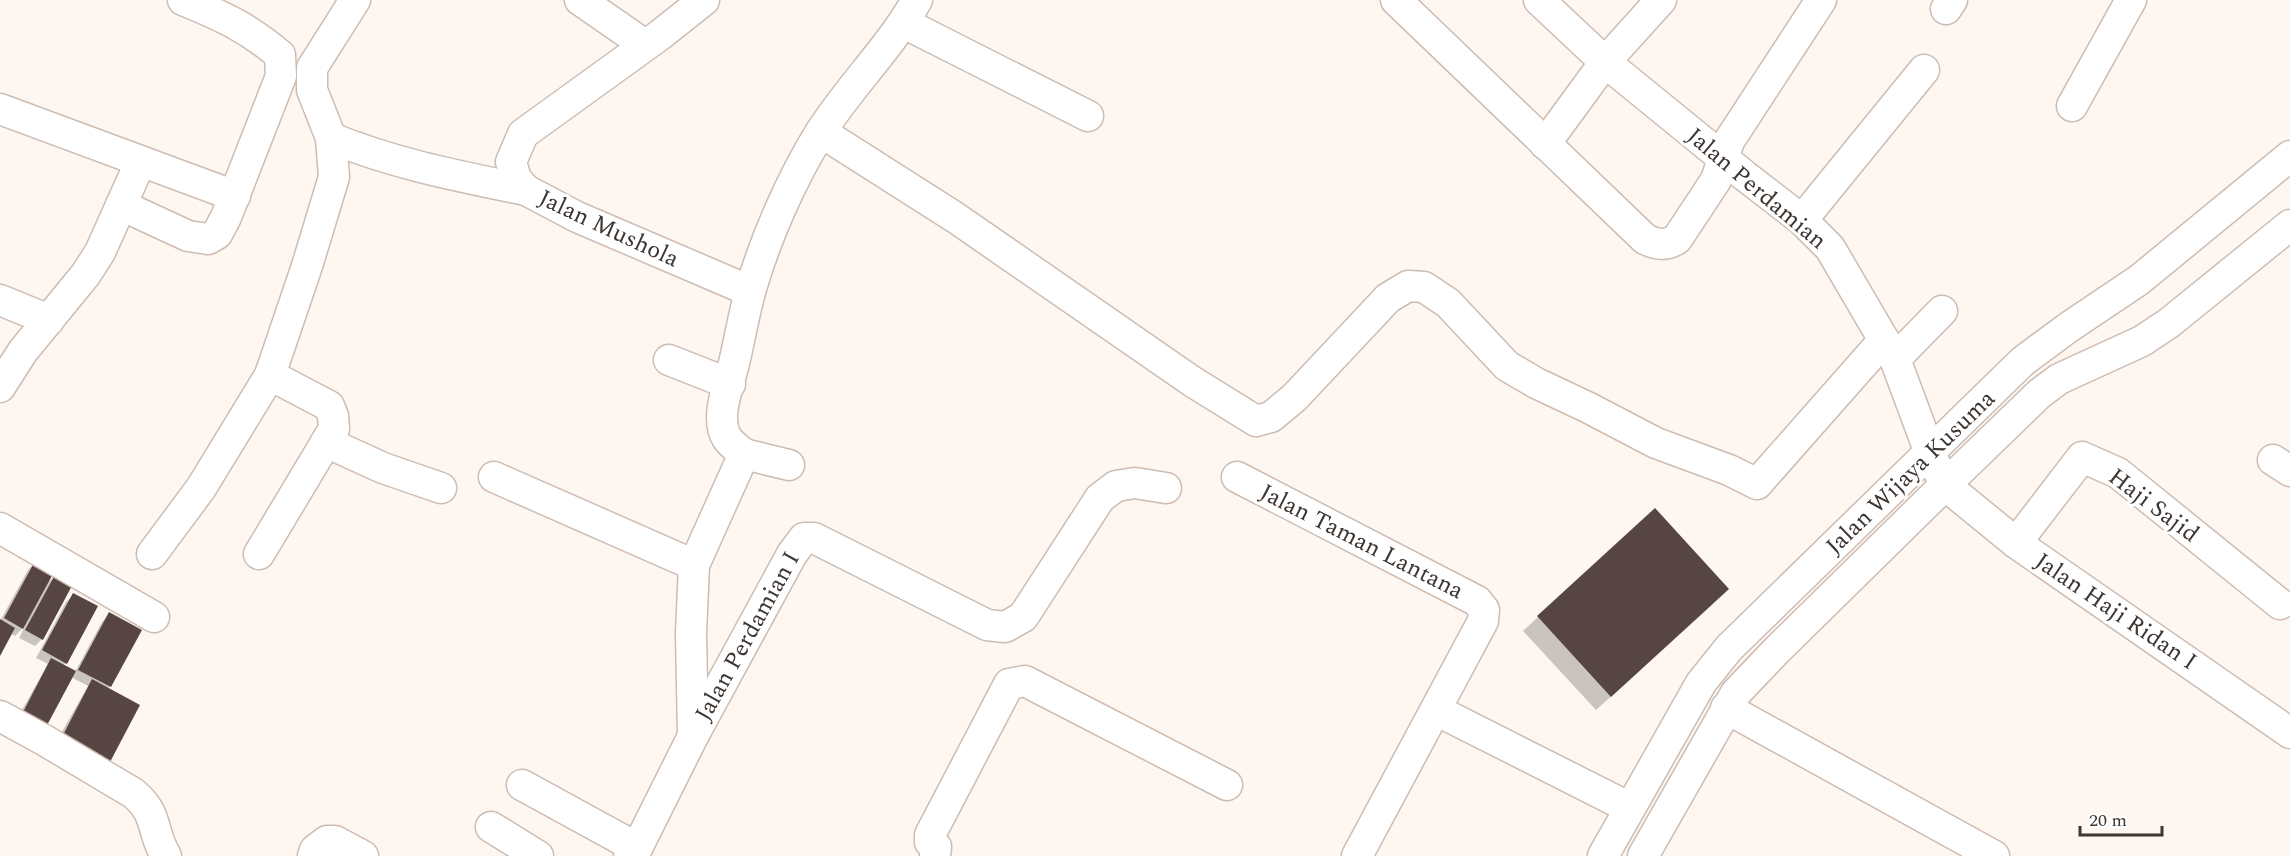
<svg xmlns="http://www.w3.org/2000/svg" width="2290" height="856" viewBox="0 0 2290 856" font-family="Spectral,serif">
  <rect width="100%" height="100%" fill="#fdf6f1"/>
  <!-- shadow -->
  <g fill="#0003">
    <path d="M35,563l11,21 10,-9 -14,64 -7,7 -16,-8 6,-12 -10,10 -5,-3 -10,19v-31l28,-51z"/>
    <path d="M74,595l-8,68 -3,3 12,6 27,-50 7,-8 1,72 -55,58 33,-58 -17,-9 -57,47 34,-60 -12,-6 30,-56z"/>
    <path d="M1713,604l-117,106 -73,-79 15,-14z"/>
  </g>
  <!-- building -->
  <g fill="#574544">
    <path d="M1655,508l74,81 -118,108 -74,-81z"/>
    <path d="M35,561l19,11 -31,57 -19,-11z"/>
    <path d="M56,573l18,9 -31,58 -18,-10z"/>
    <path d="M73,593l25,13 -31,58 -25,-14z"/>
    <path d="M109,612l33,18 -31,57 -33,-17z"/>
    <path d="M0,619l15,9 -15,28z"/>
    <path d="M51,658l25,13 -31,58 -24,-13z"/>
    <path d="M92,679l48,26 -30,57 -48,-25z"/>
  </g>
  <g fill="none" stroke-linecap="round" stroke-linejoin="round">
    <!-- minor casing -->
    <g stroke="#cdbcb1" stroke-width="33">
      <g id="minor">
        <path d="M580,0l65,45"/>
        <path d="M704,0l-44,35 -137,99 -12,28 5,17 10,11 51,27 173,74"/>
        <path d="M1396,0l249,239c12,6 21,7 32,0l39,-59 13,-39 92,-141"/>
        <path d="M1539,0l66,62 140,114 57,44 28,28 65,111 35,94 15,32 71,58 274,190"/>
        <path d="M1946,9l6,-9"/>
        <path d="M904,23l184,93"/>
        <path d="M2072,106l59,-106"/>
        <path d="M0,109l235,87"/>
        <path d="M821,132l135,86 237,164 63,39 15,-4 23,-19 94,-100 20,-12 16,1 24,16 59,63 29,17 51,24 69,36 73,27 28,14 127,-144"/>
        <path d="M331,138c64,26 127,38 195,52"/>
        <path d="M1545,144l60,-82 56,-62"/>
        <path d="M121,205l67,31 20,3 9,-5 9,-17 55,-141 -1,-21c-33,-28 -58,-39 -97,-55"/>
        <path d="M1802,220l122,-150"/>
        <path d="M0,300l49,20"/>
        <path d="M1895,359l47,-48"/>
        <path d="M669,360l61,24"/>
        <path d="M0,387l23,-36 63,-77 14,-22 40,-89"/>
        <path d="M326,442l57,26 58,20"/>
        <path d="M744,454l45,11"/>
        <path d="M2273,460l17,11"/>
        <path d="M494,477l200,88"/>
        <path d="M1237,477l240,124 7,9 -1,11 -126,235"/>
        <path d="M0,528l154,89"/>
        <path d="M2016,543l66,-86 36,16 162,131"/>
        <path d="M152,554l49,-66 69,-113 37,-109 27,-89 -3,-39 -19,-48v-22l43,-68"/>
        <path d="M259,554l75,-125 -1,-13 -4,-10 -59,-31"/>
        <path d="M1726,708l268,148"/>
        <path d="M1436,710l194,98"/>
        <path d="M0,716l44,24 89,53c26,21 18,39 33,63"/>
        <path d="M693,736l-2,-103 3,-68 50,-111c-6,-5 -13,-10 -17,-16 -13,-21 3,-56 8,-79 5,-22 9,-45 15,-67 15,-53 41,-112 70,-159 29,-46 70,-85 97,-133"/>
        <path d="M522,785l115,63"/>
        <path d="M491,827l47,29"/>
        <path d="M313,856l2,-6 12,-9h8l28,15"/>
        <path d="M629,856l8,-8 56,-112 99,-182 12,-16h10l173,87 18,2 18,-10 77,-119 16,-12 19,-3 31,5"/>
        <path d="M935,856l1,-9 -6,-5v-7l79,-151 16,-3 202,104"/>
        <path d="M1603,856l98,-173 28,-35 294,-287 46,-34 70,-47 151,-124"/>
        <path d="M1643,856l93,-163 40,-42 169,-166 94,-91 20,-15 83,-38 27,-18 121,-98"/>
      </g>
    </g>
    <!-- minor -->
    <use href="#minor" stroke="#fff" stroke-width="30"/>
  </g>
  <g text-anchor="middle" stroke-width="6" stroke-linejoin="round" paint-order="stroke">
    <!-- street labels -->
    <g font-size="24" fill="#3d3632" stroke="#fff">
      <text transform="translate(1757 188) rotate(40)" y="8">Jalan Perdamian</text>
      <text transform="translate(609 228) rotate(25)" y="8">Jalan Mushola</text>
      <text transform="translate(1910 472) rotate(-44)" y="8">Jalan Wijaya Kusuma</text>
      <text transform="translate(2154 505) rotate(37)" y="8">Haji Sajid</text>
      <text transform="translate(1362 541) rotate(27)" y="8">Jalan Taman Lantana</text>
      <text transform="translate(2116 611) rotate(34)" y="8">Jalan Haji Ridan I</text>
      <text transform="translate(747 636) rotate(-61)" y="8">Jalan Perdamian I</text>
    </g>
  </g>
  <!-- scale -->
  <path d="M2080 826v9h82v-9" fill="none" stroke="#3d3632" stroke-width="3"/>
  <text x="2089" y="826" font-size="18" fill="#3d3632" stroke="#ffffff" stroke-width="4.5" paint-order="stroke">20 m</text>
</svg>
